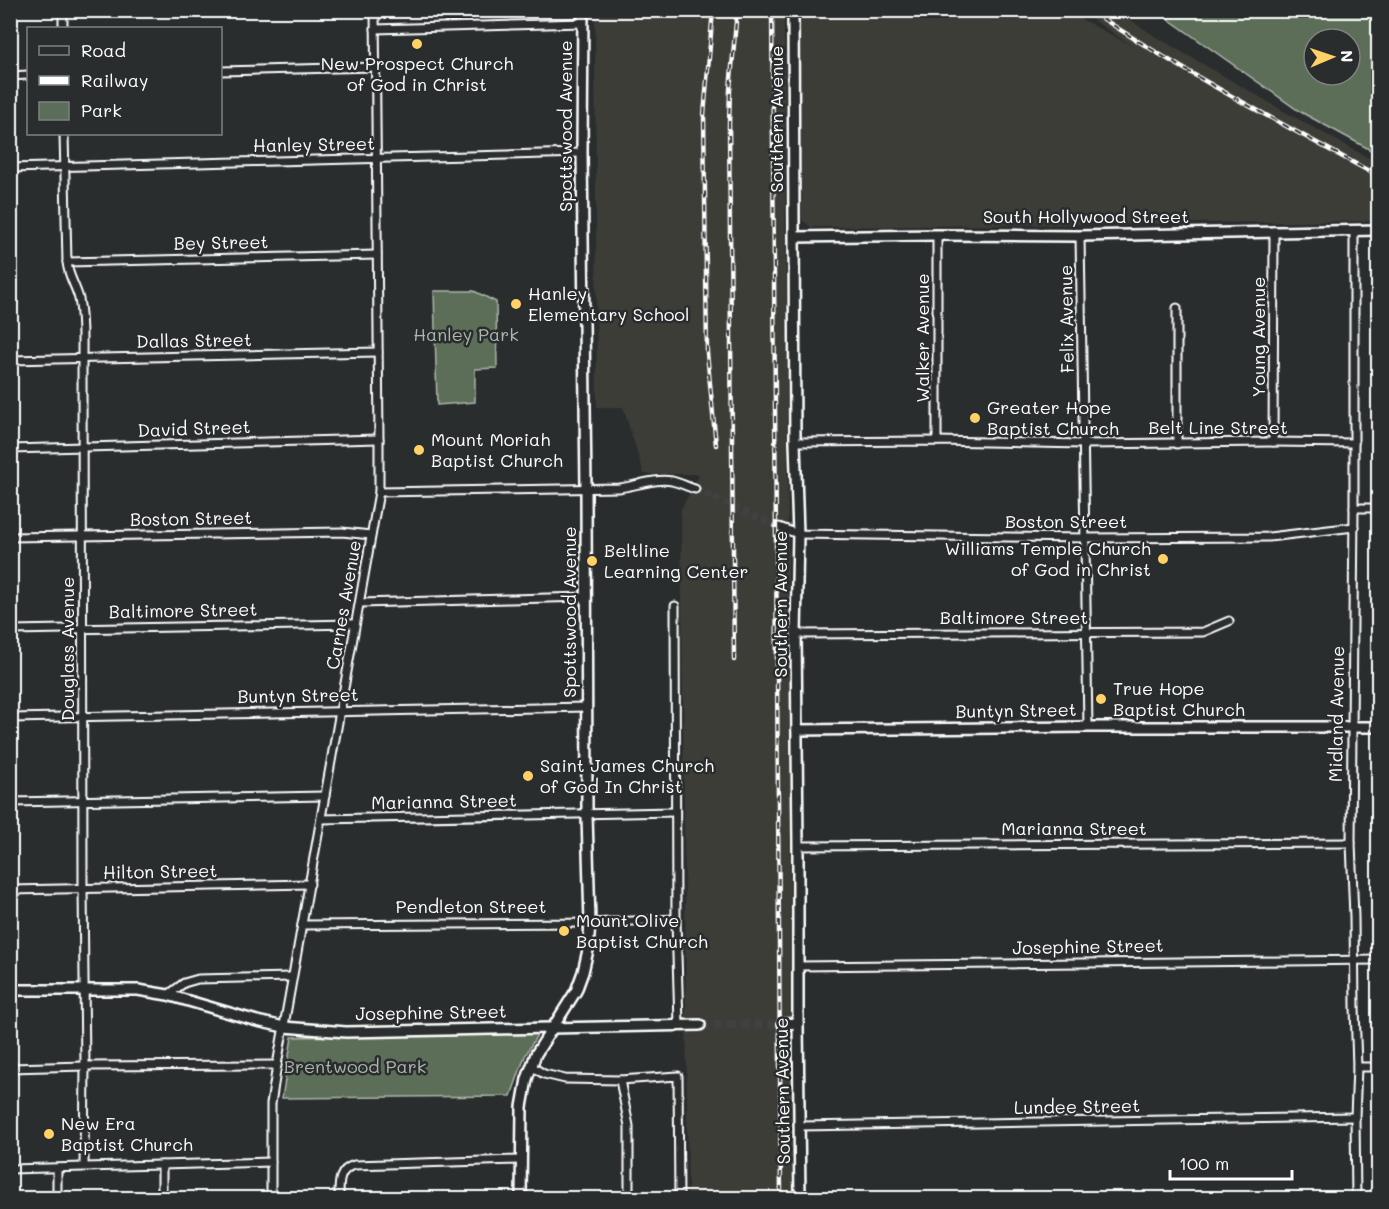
<svg xmlns="http://www.w3.org/2000/svg" width="1389" height="1209" viewBox="0 0 1389 1209" font-family="Mali,sans-serif">
  <rect width="100%" height="100%" fill="#2a2d2e"/>
  <filter id="ink" filterUnits="userSpaceOnUse"><feTurbulence type="fractalNoise" baseFrequency=".0167" numOctaves="2"/><feDisplacementMap in="SourceGraphic" scale="12" xChannelSelector="R" yChannelSelector="G"/><feConvolveMatrix kernelMatrix="1 2 1 2 8 2 1 2 1" color-interpolation-filters="sRGB"/></filter>
  <g filter="url(#ink)">
    <!-- built -->
    <g fill="#3d3c38">
      <path d="M595,11h189l9,1187h-105l-7,-689 19,-35h-56l-21,-67h-26z"/>
      <path d="M798,11h268l66,35 -52,-35h36l42,27 129,75 91,50v58l-567,6 -9,-7z"/>
    </g>
    <!-- green -->
    <g fill="#5b6e59" stroke="#adb6ac" stroke-width="1.5" fill-rule="evenodd">
      <path d="M1157,11h221v143l-79,-43zM1314,39h36v36h-36z"/>
      <path d="M434,291h40l22,11 1,66 -22,1v33l-38,3z"/>
      <path d="M538,1033l-13,23 -14,40 -229,2 10,-61z"/>
    </g>
    <g fill="none" stroke-linecap="round" stroke-linejoin="round">
      <!-- street-tunnel -->
      <path stroke="#3f4243" stroke-width="7" stroke-dasharray="7 3.5" stroke-linecap="butt" d="M695,489l84,38"/>
      <!-- secondary-tunnel -->
      <path stroke="#3f4243" stroke-width="9" stroke-dasharray="9 4.5" stroke-linecap="butt" d="M700,1025l83,-1"/>
      <!-- street casing -->
      <g stroke="#fff" stroke-width="11">
        <g id="street">
          <path d="M63,10v18"/>
          <path d="M375,29l208,-6"/>
          <path d="M220,71l156,-4"/>
          <path d="M10,76l18,-1"/>
          <path d="M64,134l3,128c1,14 9,24 12,37 4,20 3,40 3,59l1,530 2,178 -1,100"/>
          <path d="M10,168l572,-15"/>
          <path d="M1354,230v278l-3,335 3,74 1,90 2,60 -2,50 1,81"/>
          <path d="M1080,236l8,491"/>
          <path d="M67,262l310,-7"/>
          <path d="M1177,308v136"/>
          <path d="M10,360l368,-8"/>
          <path d="M937,441v-206"/>
          <path d="M795,442l142,-1 147,3 189,-2 81,1"/>
          <path d="M1273,442l1,-211"/>
          <path d="M10,449l369,-10"/>
          <path d="M379,492l240,-4c17,-2 35,-10 53,-7 8,2 16,6 23,8"/>
          <path d="M1354,508h24"/>
          <path d="M779,527l19,7 287,4 184,-1 85,-10"/>
          <path d="M10,537l332,-5 29,3"/>
          <path d="M360,603l226,-6"/>
          <path d="M675,606l1,313 3,106"/>
          <path d="M10,630l345,-6"/>
          <path d="M796,634l407,-2 26,-11"/>
          <path d="M10,718l577,-11"/>
          <path d="M10,802l315,-6"/>
          <path d="M321,819l354,-7"/>
          <path d="M798,846l553,-3"/>
          <path d="M10,890l300,-6"/>
          <path d="M302,925l288,-2 86,-4"/>
          <path d="M798,966l580,-6"/>
          <path d="M168,995l16,-12 14,-4 94,-2"/>
          <path d="M531,1066l13,8 21,5 55,1 58,-4 1,122"/>
          <path d="M1357,1067h21"/>
          <path d="M10,1068l75,-2 192,-1"/>
          <path d="M620,1080l9,46v72"/>
          <path d="M800,1126l555,-9"/>
          <path d="M162,1165v33"/>
          <path d="M57,1168v30"/>
          <path d="M10,1169l261,-7"/>
          <path d="M271,1198v-94l6,-39 102,-573v-53l-4,-429"/>
          <path d="M339,1198c0,-14 -1,-28 15,-33l167,-5"/>
        </g>
      </g>
      <!-- secondary casing -->
      <g stroke="#fff" stroke-width="14">
        <g id="secondary">
          <path d="M793,10l2,432 3,92 -2,100 2,212v177l2,175"/>
          <path d="M795,237l142,-2 143,1 298,-6"/>
          <path d="M797,730l291,-3h290"/>
          <path d="M10,990h128l30,5 89,26 27,6 62,5 354,-7"/>
          <path d="M783,1024l15,-1"/>
          <path d="M521,1198l1,-91 5,-28 9,-25 40,-63 7,-19 5,-22 2,-27 -3,-108 -1,-326 -4,-336 1,-143"/>
        </g>
      </g>
      <!-- street -->
      <use href="#street" stroke="#2a2d2e" stroke-width="7"/>
      <!-- secondary -->
      <use href="#secondary" stroke="#2a2d2e" stroke-width="9"/>
      <!-- rail casing -->
      <g stroke="#fff" stroke-width="4.5">
        <g id="rail">
          <path d="M713,10l-9,105 3,238 9,92"/>
          <path d="M772,10l9,1188"/>
          <path d="M1090,10c92,62 191,113 288,166"/>
          <path d="M734,660l-5,-536 1,-34 7,-80"/>
        </g>
      </g>
      <!-- rail -->
      <use href="#rail" stroke="#2a2d2e" stroke-width="2" stroke-dasharray="7" stroke-linecap="butt"/>
    </g>
  </g>
  <!-- markers -->
  <g fill="#ffd166" stroke="#2a2d2e" stroke-width="2">
    <circle cx="417" cy="44" r="6"/>
    <circle cx="516" cy="304" r="6"/>
    <circle cx="975" cy="418" r="6"/>
    <circle cx="419" cy="450" r="6"/>
    <circle cx="1163" cy="559" r="6"/>
    <circle cx="592" cy="561" r="6"/>
    <circle cx="1101" cy="699" r="6"/>
    <circle cx="528" cy="776" r="6"/>
    <circle cx="564" cy="931" r="6"/>
    <circle cx="49" cy="1134" r="6"/>
  </g>
  <g text-anchor="middle" stroke-width="5" stroke-linejoin="round" paint-order="stroke">
    <!-- poi labels -->
    <g font-size="18" fill="#fff" stroke="#2a2d2e" text-anchor="start">
      <text x="417" y="70" text-anchor="middle">New Prospect Church<tspan x="417" dy="21">of God in Christ</tspan></text>
      <text x="528" y="300">Hanley<tspan x="528" dy="21">Elementary School</tspan></text>
      <text x="987" y="414">Greater Hope<tspan x="987" dy="21">Baptist Church</tspan></text>
      <text x="431" y="446">Mount Moriah<tspan x="431" dy="21">Baptist Church</tspan></text>
      <text x="1151" y="555" text-anchor="end">Williams Temple Church<tspan x="1151" dy="21">of God in Christ</tspan></text>
      <text x="604" y="557">Beltline<tspan x="604" dy="21">Learning Center</tspan></text>
      <text x="1113" y="695">True Hope<tspan x="1113" dy="21">Baptist Church</tspan></text>
      <text x="540" y="772">Saint James Church<tspan x="540" dy="21">of God In Christ</tspan></text>
      <text x="576" y="927">Mount Olive<tspan x="576" dy="21">Baptist Church</tspan></text>
      <text x="61" y="1130">New Era<tspan x="61" dy="21">Baptist Church</tspan></text>
    </g>
    <!-- street labels -->
    <g font-size="18" fill="#fff" stroke="#2a2d2e">
      <text transform="translate(777 119) rotate(-90)" y="6">Southern Avenue</text>
      <text transform="translate(566 126) rotate(-90)" y="6">Spottswood Avenue</text>
      <text transform="translate(314 145) rotate(-1)" y="6">Hanley Street</text>
      <text x="1086" y="223">South Hollywood Street</text>
      <text transform="translate(221 243) rotate(-1)" y="6">Bey Street</text>
      <text transform="translate(1067 319) rotate(-91)" y="6">Felix Avenue</text>
      <text transform="translate(1259 337) rotate(-90)" y="6">Young Avenue</text>
      <text transform="translate(923 338) rotate(-90)" y="6">Walker Avenue</text>
      <text transform="translate(194 341) rotate(-1)" y="6">Dallas Street</text>
      <text x="1218" y="434">Belt Line Street</text>
      <text transform="translate(194 429) rotate(-2)" y="6">David Street</text>
      <text transform="translate(191 519) rotate(-1)" y="6">Boston Street</text>
      <text x="1066" y="528">Boston Street</text>
      <text transform="translate(781 604) rotate(-90)" y="6">Southern Avenue</text>
      <text transform="translate(344 605) rotate(-80)" y="6">Carnes Avenue</text>
      <text transform="translate(183 611) rotate(-1)" y="6">Baltimore Street</text>
      <text transform="translate(570 612) rotate(-90)" y="6">Spottswood Avenue</text>
      <text x="1014" y="624">Baltimore Street</text>
      <text transform="translate(68 649) rotate(-90)" y="6">Douglass Avenue</text>
      <text transform="translate(298 696) rotate(-1)" y="6">Buntyn Street</text>
      <text transform="translate(1016 711) rotate(-1)" y="6">Buntyn Street</text>
      <text transform="translate(1337 714) rotate(-89)" y="6">Midland Avenue</text>
      <text transform="translate(444 802) rotate(-1)" y="6">Marianna Street</text>
      <text x="1074" y="835">Marianna Street</text>
      <text transform="translate(160 872) rotate(-1)" y="6">Hilton Street</text>
      <text x="471" y="913">Pendleton Street</text>
      <text transform="translate(1088 947) rotate(-1)" y="6">Josephine Street</text>
      <text transform="translate(431 1013) rotate(-1)" y="6">Josephine Street</text>
      <text transform="translate(783 1091) rotate(-91)" y="6">Southern Avenue</text>
      <text transform="translate(1077 1107) rotate(-1)" y="6">Lundee Street</text>
    </g>
    <!-- park labels -->
    <g font-size="18" fill="#adb6ac" stroke="#2a2d2e">
      <text x="466" y="341">Hanley Park</text>
      <text x="355" y="1073">Brentwood Park</text>
    </g>
  </g>
  <!-- margin -->
  <rect width="1389" height="1209" fill="none" stroke="#2a2d2e" stroke-width="36"/>
  <rect x="18" y="18" width="1353" height="1173" fill="none" stroke="#fff" stroke-width="2" filter="url(#ink)"/>
  <!-- legend -->
  <rect x="27" y="27" width="195" height="108" fill="#2a2d2e" stroke="#7f8182" stroke-width="1.5"/>
  <rect x="39" y="46" width="30" height="9" fill="#2a2d2e" stroke="#7f8182" stroke-width="1.5"/>
  <text x="81" y="57" font-size="18" fill="#ffffff">Road</text>
  <rect x="39" y="76" width="30" height="9" fill="#ffffff" stroke="#7f8182" stroke-width="1.5"/>
  <text x="81" y="87" font-size="18" fill="#ffffff">Railway</text>
  <rect x="39" y="102" width="30" height="18" fill="#5b6e59" stroke="#7f8182" stroke-width="1.5"/>
  <text x="81" y="117" font-size="18" fill="#ffffff">Park</text>
  <!-- north arrow -->
  <g transform="translate(1332 57) rotate(88)"><circle r="28" fill="#2a2d2e" stroke="#7f8182" stroke-width="1.5"/>
  <path d="M0-4.5L10 22L0 15L-10 22Z" fill="#ffd166"/>
  <text y="-9" font-size="16" font-weight="bold" text-anchor="middle" fill="#ffffff">N</text>
  </g>
  <!-- scale -->
  <path d="M1170 1170v9h122v-9" fill="none" stroke="#ffffff" stroke-width="3"/>
  <text x="1179" y="1170" font-size="18" fill="#ffffff" stroke="#2a2d2e" stroke-width="4.5" paint-order="stroke">100 m</text>
</svg>
